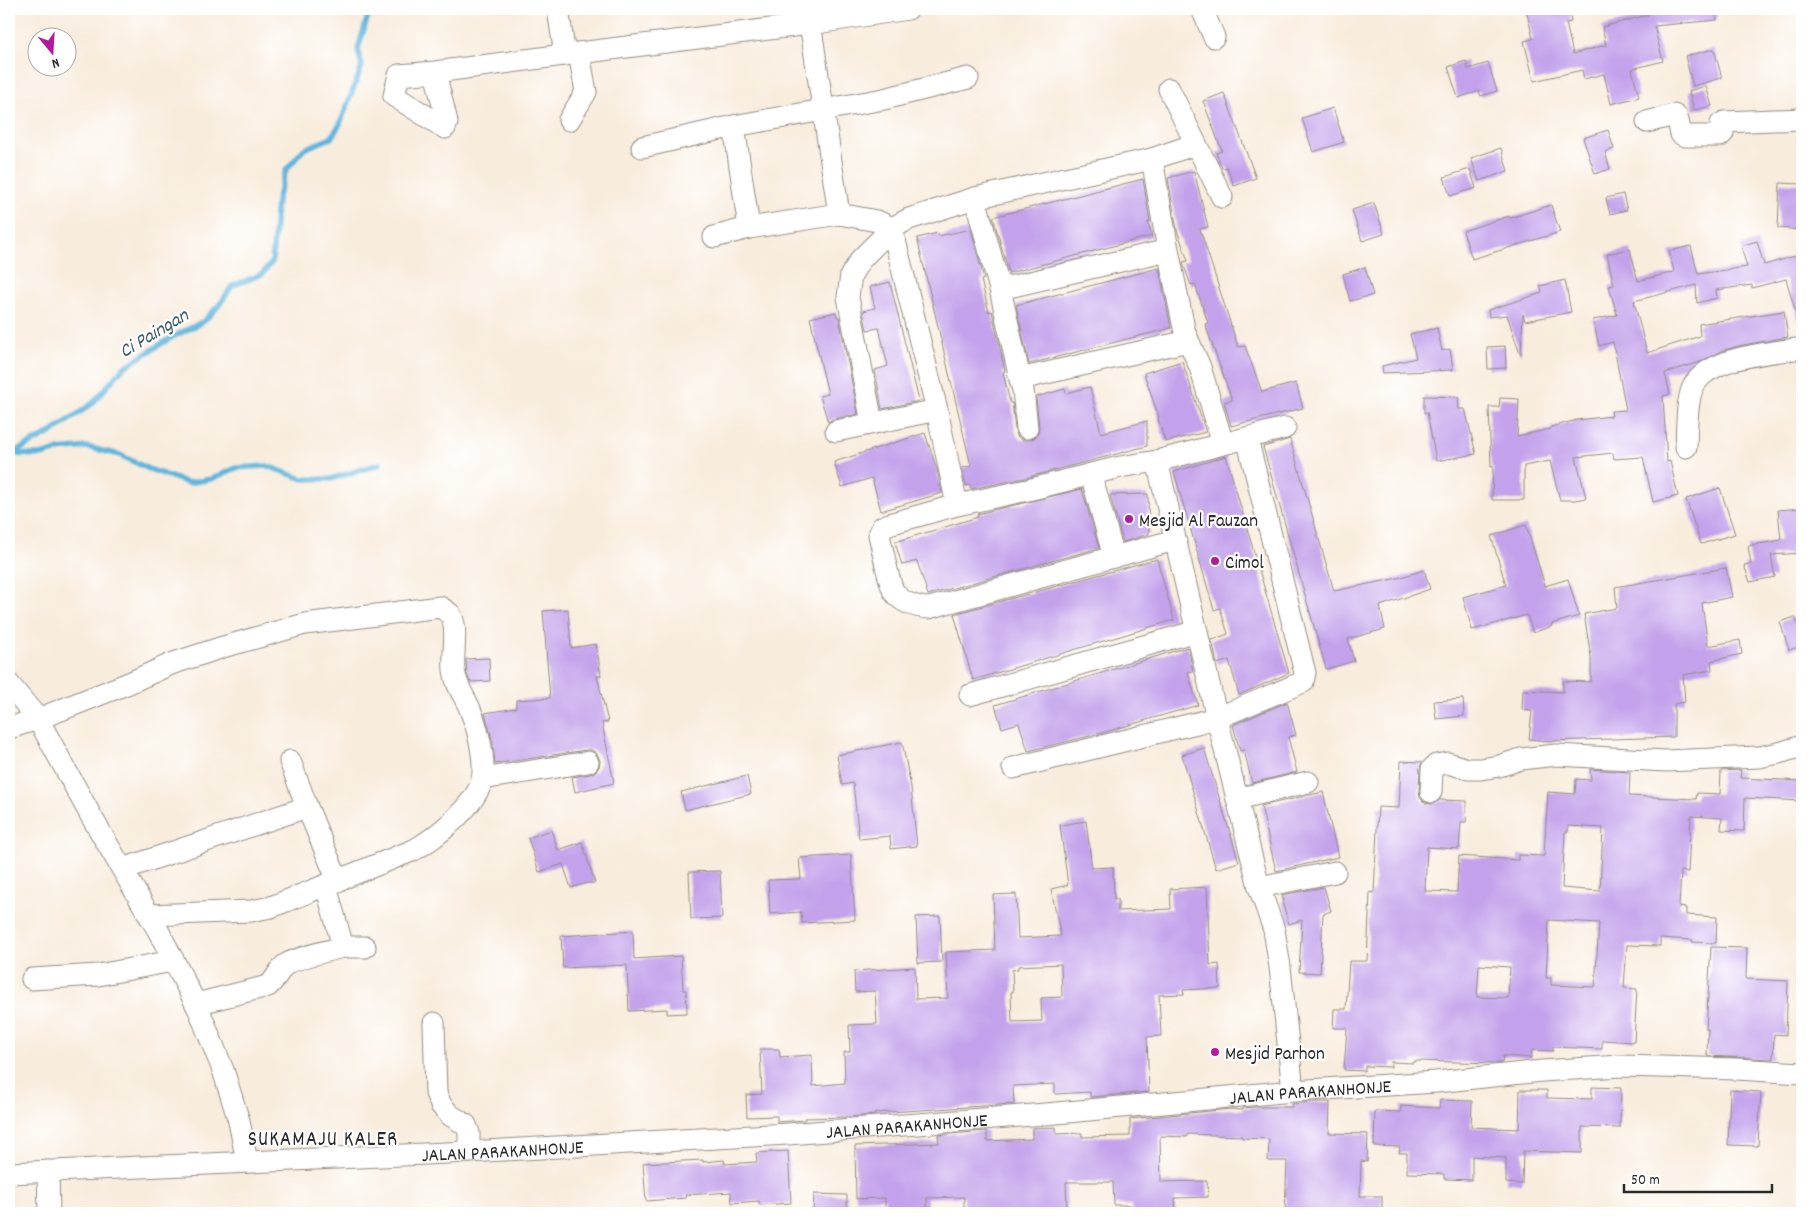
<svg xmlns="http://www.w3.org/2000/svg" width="1811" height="1222" viewBox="0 0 1811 1222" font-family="Dekko,sans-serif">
  <rect width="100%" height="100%" fill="#fff"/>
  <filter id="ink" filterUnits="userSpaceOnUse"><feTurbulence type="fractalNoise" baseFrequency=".02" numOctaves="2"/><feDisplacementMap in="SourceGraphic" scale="10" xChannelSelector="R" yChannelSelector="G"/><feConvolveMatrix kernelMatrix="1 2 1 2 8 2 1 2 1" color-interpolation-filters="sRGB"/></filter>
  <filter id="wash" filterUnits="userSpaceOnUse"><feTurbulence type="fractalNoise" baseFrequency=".0096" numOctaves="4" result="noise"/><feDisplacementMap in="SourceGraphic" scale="20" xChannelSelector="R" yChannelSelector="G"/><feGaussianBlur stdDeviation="1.12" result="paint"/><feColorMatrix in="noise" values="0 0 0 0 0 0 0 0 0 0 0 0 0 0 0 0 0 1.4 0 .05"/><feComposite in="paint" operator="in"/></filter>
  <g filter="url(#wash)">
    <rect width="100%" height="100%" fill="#f8ecdc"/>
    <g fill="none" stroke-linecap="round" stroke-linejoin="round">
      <!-- stream -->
      <g stroke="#61b6dd" stroke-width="5.5">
        <path d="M14,454l27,1 17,-5 29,-3 33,8 29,14 39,14 23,-4 25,-11 31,-2 36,13h28l49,-15"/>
        <path d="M9,455l43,-23 41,-29 30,-35 46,-29 35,-18 16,-17 12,-18 30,-12 10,-12 5,-62 9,-30 18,-21 27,-11 9,-14 22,-58 -4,-17 12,-40"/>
      </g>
    </g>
    <g id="blocks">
      <!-- building -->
      <g fill="#c3a2eb" fill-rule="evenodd">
        <path d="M1526,9h42l3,13 -5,1 7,31 33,-9 -4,-18 46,-12 -3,-6h71l1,11 -63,6 9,35 -31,8 7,28 -28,7 -7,-30 -20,5 -2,-9 -48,11 -10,-40 9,-2z"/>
        <path d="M1714,49l8,29 -29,8 -8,-30z"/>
        <path d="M1466,61l2,8 20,-6 9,28 -16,5 -2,-5 -21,7 -10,-31z"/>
        <path d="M1706,86l6,20 -18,4 -5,-19z"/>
        <path d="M1224,93l32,85 -22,8 -7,-19 -5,1 -6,-15 6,-2 -19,-50z"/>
        <path d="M1333,108l11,34 -31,10 -11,-34z"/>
        <path d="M1608,130l6,19 -9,3 5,17 -15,5 -12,-36z"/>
        <path d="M1501,148l7,23 -29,10 -8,-23z"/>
        <path d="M1470,169l6,19 -26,8 -6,-19z"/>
        <path d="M1194,171l14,56 -8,2 38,118 7,-1 17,46 34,-9 7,25 -72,18 -7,-24 8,-2 -27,-76 3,-1 -13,-39 -4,1 -7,-19 -1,-4 5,-1 -11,-31 -9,-52z"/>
        <path d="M1143,179l7,43h-2l4,14 -143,37 -16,-56z"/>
        <path d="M1780,183l22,1v46l-24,-2z"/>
        <path d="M1623,194l4,16 -17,4 -4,-16z"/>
        <path d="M1374,203l10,31 -22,7 -10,-31z"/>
        <path d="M1551,205l9,27 -88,27 -9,-28 46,-15 1,2z"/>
        <path d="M971,229l13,50 -3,1 8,32 3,-1 13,60 -2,1 7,31h2l3,26 2,7 5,4h7l5,-2 4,-4 1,-7 -3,-30 29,-8 1,4 24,-6 11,46 46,-12v25l-122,32 -54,11 -1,-4 -4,1 -4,-18 9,-2 -54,-228 21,-5 1,3z"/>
        <path d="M1757,241l7,24 38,-11v65l-4,1 -12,-41 -34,9v-3l-36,5 1,8 -20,5 -1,-18 -62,16 13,52 53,-17 -1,-12 85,-13 4,26 -50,9 -17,5 -21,11 -35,11 5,21 -7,2 4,66 3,-1 8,35 -25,6 -10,-45 -29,2 -1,-6 -37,4 10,41 -11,2h-15l-10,-39 -26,5v34h-32l1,-34 -2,1 -2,-60h10l1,-9 19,1 -2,37 34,-7v-2l26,-7 35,-4 -1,-5 15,-1 -13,-68 -14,4 -6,-26 24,-5 -8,-29 5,-1 -7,-31 23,-5 8,32 36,-9 -5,-21 22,-5 7,28 49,-7 -6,-21z"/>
        <path d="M1365,267l8,28 -23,6 -7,-27z"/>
        <path d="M1159,268l12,60 -142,36 -13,-59z"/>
        <path d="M1565,280l6,32 -46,9 -2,-7 -2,40h-1l-13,-39 -18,2 -1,-7 54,-17 -2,-7z"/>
        <path d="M890,282l29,119 -37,8 -7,-39 13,-4 -9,-38 -12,2 -4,-19 12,-3 -5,-21z"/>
        <path d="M836,312l1,5h2l19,97 -25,5 -5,3 -8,-26 8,-2 -18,-76z"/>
        <path d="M1437,328l5,23 8,-2 3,21 -70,3 -1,-7 34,-8 -6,-24z"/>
        <path d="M1505,346l1,22 -18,1 -1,-22z"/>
        <path d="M1182,361l24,71 -41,10 -7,-24h1l-15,-45z"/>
        <path d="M1424,396l34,1 1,12h6l11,45 -40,7 -9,-49 -3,1z"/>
        <path d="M925,433l12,37 5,23 -61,18 -9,-33 -30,9 -8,-25z"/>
        <path d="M1290,439l44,152 64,-13 26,-8 6,19 -50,17 5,23 -37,10 6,22 -28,8 -63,-222z"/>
        <path d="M1226,456l63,217 -50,22 -10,-35 -12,4 -5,-24 16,-6 -8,-26 -6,2 -40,-138z"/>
        <path d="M1720,488l15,46 -34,10 -15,-45z"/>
        <path d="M1082,489l17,59 -171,47 -11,-34 -15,4 -7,-23 83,-25 -1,-3z"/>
        <path d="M1148,494l1,40 -26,8 -13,-47z"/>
        <path d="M1802,508v45l-31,2 4,22 -25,5 -6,-17 7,-1 -3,-18 33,-6 -3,-30z"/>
        <path d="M1526,525l19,61 23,-7 11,37 -28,8 1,2 -19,7 -6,-18 -55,15 -9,-33 43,-12 -15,-49z"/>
        <path d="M1157,559l17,61 -201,60 -19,-66z"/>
        <path d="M1726,568l6,29 -30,6 6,43 32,-6 2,14 -31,7 1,9 -29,5 2,27 -11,2v33l-125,4 -20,-2 3,-28 -10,-1 1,-20 40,2v-11l28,1v-25l-7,-43 33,-6 -2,-21z"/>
        <path d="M568,609l3,39 25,-4 5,32h-4l11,46 -6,1 12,60 -39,9 -3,-15 18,-3 6,-3 3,-4 1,-6 -3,-7 -5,-4h-6l-91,14 -2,-21 -8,-30 31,-5v-8l34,-2 -7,-87z"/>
        <path d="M1795,617l7,21v8l-13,4 -9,-28z"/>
        <path d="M1188,647l5,24 -5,1 10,33 -96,28 -74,18 -9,-28 -17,5 -7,-23z"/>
        <path d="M489,658l1,23 -20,1 -3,-8 -1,-15z"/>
        <path d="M1463,699l1,17 -28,3 -2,-18z"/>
        <path d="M1287,702l9,33 -8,2 9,35 -45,11 -8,-33 -4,1 -7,-26z"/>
        <path d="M902,742l9,45 6,59 -26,3 -1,-13 -31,3 -6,-56 -11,2 -5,-30z"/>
        <path d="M1204,748l35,114 -23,7 -34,-114z"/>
        <path d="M1401,761l21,1 -2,6 -1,23 1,7 5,5 6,1 9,-4 27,1 -1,21h-5l-2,27 -32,-2 -2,44 32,1 2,-36 59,4v-5l26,1 4,-64 27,2 1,-15 15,1 -1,-11 40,3 -1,24 67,3 1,-6 23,1 1,-23 20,-1 -1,8 62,3v20l-57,-3 -1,33 -23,-1 1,-12 -31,-2 -3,56 -7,-1 -2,36 7,1v7l31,2 -1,26 -24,-1 1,-2 -33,-2v8l-33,-1 -3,43 13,1 -3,53 -32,-2v9l-49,-2v4l-21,-1 -1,8 -28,-2 -1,7h-4l-84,-2 -1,2 -22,-1v5l-26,-1v5l-21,-1 3,-42h-14l1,-19h12l3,-48h18l3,-69 4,1 4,-86 21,1zM1568,826l35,2 -3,63 -38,-3 3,-56h3zM1549,920l50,3 -4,64 -44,-2v-7h-5zM1479,965l31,2 -2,31 -31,-1z"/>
        <path d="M747,776l4,18 -66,16 -4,-18z"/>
        <path d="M1323,792l15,65 -62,14 -15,-65z"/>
        <path d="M1086,821l6,47 21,-1 1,32h4v12l53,-2 -1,-20 37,-2 3,78 9,-1 1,24 -37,2 1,4 -25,1 2,41 -14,1 2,55 -59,5v-5l-35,2v-10l-42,2 1,18 -140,9 1,2 -29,2 -41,1v2l-28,2v-6l-30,1 -1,-22 16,-1 -2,-45h19l1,8 32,-2 1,31 32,-3 -1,-31h6l-1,-27 28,-1 -2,-33 -20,1 -1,-21 61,-4 1,32 32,-1 -2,-46 49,-2 -2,-55 23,-1 2,44 43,-2 -10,-47 17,-4 -8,-60zM1061,964l1,33 -21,1 1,23 -30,1 -1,-30h2l-1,-22 6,-1v-3z"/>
        <path d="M551,830l7,20 24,-8 13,41h-8l-16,5 -8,-24 -24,8 -11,-34z"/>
        <path d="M851,855l4,65 -53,3 -1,-11 -31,2 -2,-34 33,-1 -2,-21z"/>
        <path d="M720,871l2,47 -31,1 -2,-47z"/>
        <path d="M1324,887l7,24 -8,3 -3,59 -21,-1 3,-52 -13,4 -7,-22 2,-1 -2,-6z"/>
        <path d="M940,916l2,46 -24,1 -2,-46z"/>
        <path d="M633,931l1,28 47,-3 2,34h3l1,23 -20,1v-5l-38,2 -2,-46 -64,3 -2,-32z"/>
        <path d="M1711,947l36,1 -1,31 42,2 -2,54 -12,-1 -1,25 -66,-3 1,-27h-2z"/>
        <path d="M1592,1087l29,1 -1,40 -38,-1v26l-59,-2 -1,33 -16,-1v-25l-34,-2v24l-28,-1v-5l-37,-1v-20h-8l1,-6 -26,-1 1,-35 26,1v-6l38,2 1,-8 32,1 -1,26 48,2 1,-39h27v8l45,1z"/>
        <path d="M1730,1090l31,2 -3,54 -30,-1z"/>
        <path d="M1312,1102h18l-1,31 39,1 -1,28 -6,-1 -1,35h22v17h-97l2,-52h-19l1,-22 -27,-1v-2l-55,-2v3l-27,-1 1,46 46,-1 1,16 -33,1 1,15h-44l-1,-8h-17l-1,-23h-47l1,31h-103v-16l-37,1v15h-42v-15l-29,1 -1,-53 84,-3 -1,-8 49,-4v10l45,-2v-11l24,-1v7l26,-1v4l48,-1v-17l100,-10 13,1v-2l11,-1h38v-3z"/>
        <path d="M788,1151l3,52 -31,2 -1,-4 -27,2 -1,-11 -46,3 1,3 -40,3 -3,-38 60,-3v2l21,-2 1,4 32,-2 -1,-9z"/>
        <path d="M814,1194l33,1v18h-34z"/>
      </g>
    </g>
  </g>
  <g filter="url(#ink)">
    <use href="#blocks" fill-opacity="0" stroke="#928c84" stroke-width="1"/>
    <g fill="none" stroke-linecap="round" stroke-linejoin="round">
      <!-- street casing -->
      <g stroke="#928c84" stroke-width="23">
        <g id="street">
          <path d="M558,9l7,46"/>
          <path d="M808,9l31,205 38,7 15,7 45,182 20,95"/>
          <path d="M1202,9l12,28"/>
          <path d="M435,72l-36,3 -5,21 51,32 2,-6 -12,-50 144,-19"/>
          <path d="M1169,89l53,108"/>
          <path d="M569,120l17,-28 -7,-39 231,-29 98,-15"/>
          <path d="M1647,122l27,-7 3,2 4,17 4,2h35l3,-3 -2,-9 3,-2 78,-3"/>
          <path d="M734,126l150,-27 84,-21"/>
          <path d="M642,147l92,-21 15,102"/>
          <path d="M1152,159l44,-15"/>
          <path d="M975,198l25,91 20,90 168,-38"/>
          <path d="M714,237l35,-9 90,-14"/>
          <path d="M1000,289l168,-39"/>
          <path d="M1020,379l3,11 4,38"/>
          <path d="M872,423l-24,-126 3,-22 10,-16 31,-31 17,-9 66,-21 177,-39 16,91 17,83 15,34 23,77"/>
          <path d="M836,431l101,-21"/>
          <path d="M1686,447c1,-17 0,-45 7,-60 15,-31 79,-34 109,-39"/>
          <path d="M1157,461l128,-33"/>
          <path d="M1091,474l23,83"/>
          <path d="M1175,540l-246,68c-13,-1 -27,-5 -35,-16 -5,-8 -12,-46 -15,-57l3,-8 7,-3 68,-19 71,-15 92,-23 37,-6 60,257 42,169 15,43 6,37 13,124"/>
          <path d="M9,684l29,35 53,97 68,116 40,78 24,60 16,51 8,41"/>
          <path d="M970,695l227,-64"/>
          <path d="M9,728l29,-9 91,-36 42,-19 52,-17 82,-23 135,-17c3,2 7,4 10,7 9,11 2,41 4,56 2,18 12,27 17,42 7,17 15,49 11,68 -6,25 -46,58 -68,70l-143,57 -20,4 -102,4"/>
          <path d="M1013,768l204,-50 86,-36 2,-9 -58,-235"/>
          <path d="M482,779l106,-17"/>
          <path d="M1431,792l1,-23 4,-4 12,-2 20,6h13l18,-3 22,-7 35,-4 110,6 93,-4 20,-4 23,-7"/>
          <path d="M1237,799l71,-17"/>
          <path d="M307,807l31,74"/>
          <path d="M123,869l184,-62 -17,-46"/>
          <path d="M1259,887l76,-15"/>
          <path d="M343,947h22"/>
          <path d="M32,979l66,-4 75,-14"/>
          <path d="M196,1004l72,-18c8,-6 10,-15 17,-21 9,-7 47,-15 58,-18l-17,-61"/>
          <path d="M434,1023l2,70 5,12 9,10 16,10 3,8v19"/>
          <path d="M48,1171l1,42"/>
          <path id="s1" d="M9,1173l460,-21 319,-18 258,-20 247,-23 143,-9 106,-11 78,-5 117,3 65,4"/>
        </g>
      </g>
      <!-- street -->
      <use href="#street" stroke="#fff" stroke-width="21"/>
    </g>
  </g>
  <!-- markers -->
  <g fill="#b5179e" stroke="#fff" stroke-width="2">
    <circle cx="1129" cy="519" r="5"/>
    <circle cx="1215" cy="561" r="5"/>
    <circle cx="1215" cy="1052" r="5"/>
  </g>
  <g text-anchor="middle" stroke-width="4.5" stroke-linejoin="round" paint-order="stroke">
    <!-- poi labels -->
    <g font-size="19" fill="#2b2b2b" stroke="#fff" text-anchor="start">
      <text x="1139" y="526">Mesjid Al Fauzan</text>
      <text x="1225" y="568">Cimol</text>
      <text x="1225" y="1059">Mesjid Parhon</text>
    </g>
    <!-- street labels -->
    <g font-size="19" fill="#2b2b2b" stroke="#fff">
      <text dy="7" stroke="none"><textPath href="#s1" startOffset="1304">JALAN PARAKANHONJE</textPath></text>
      <text dy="7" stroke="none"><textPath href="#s1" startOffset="899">JALAN PARAKANHONJE</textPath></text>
      <text dy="7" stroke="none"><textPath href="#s1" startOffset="494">JALAN PARAKANHONJE</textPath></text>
    </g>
    <!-- water labels -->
    <g font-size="20" font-style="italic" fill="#3e5c69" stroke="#fff">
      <text transform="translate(153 332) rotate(-31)" y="7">Ci Paingan</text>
    </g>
    <!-- quarter labels -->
    <g font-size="21" letter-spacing="1" fill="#2b2b2b" stroke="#fff">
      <text x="323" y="1145">SUKAMAJU KALER</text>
    </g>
  </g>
  <!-- margin -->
  <rect width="1811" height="1222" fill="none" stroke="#fff" stroke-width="30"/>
  <!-- north arrow -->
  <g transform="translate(52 52) rotate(162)"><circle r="24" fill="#ffffff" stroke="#aaaaaa"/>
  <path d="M0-4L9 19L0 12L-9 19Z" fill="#b5179e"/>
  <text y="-8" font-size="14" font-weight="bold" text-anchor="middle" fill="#2b2b2b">N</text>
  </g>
  <!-- scale -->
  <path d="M1624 1184v8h148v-8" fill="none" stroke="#2b2b2b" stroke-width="2.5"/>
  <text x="1631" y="1184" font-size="15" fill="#2b2b2b" stroke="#ffffff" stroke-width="4" paint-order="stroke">50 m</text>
</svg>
